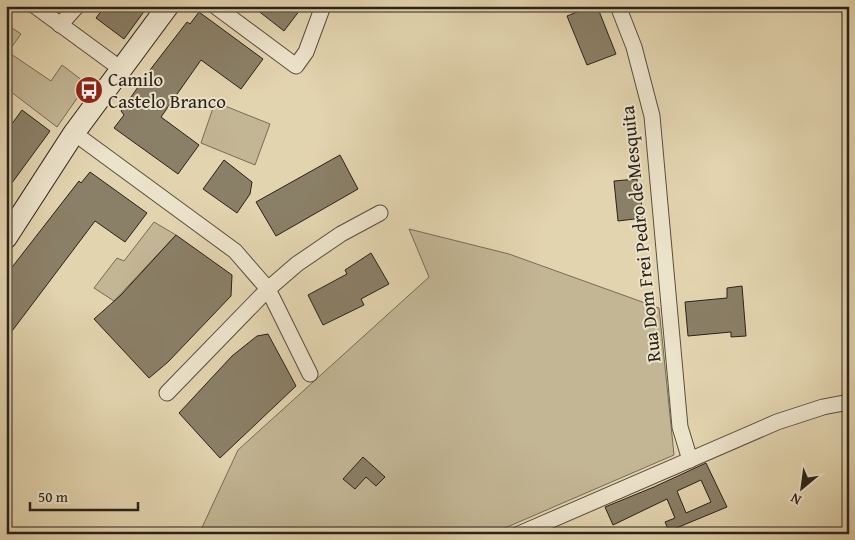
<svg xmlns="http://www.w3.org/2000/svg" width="855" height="540" viewBox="0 0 855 540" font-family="'Gentium Book Plus',serif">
  <rect width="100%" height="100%" fill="#e2d4af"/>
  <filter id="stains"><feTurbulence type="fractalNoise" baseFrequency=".004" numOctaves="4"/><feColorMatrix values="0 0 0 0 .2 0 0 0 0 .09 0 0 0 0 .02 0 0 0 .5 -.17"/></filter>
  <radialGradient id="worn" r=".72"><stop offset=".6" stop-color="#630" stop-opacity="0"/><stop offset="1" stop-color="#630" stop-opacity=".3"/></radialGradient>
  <!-- green -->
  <g fill="#c3b695" stroke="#766c56">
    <path d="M6,24l15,10 -13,18 43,29 11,-16 25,19 -30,43 -51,-39z"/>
    <path d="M215,102l55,22 -15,41 -54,-22z"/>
    <path d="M154,222l22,13 -62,66 -20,-13 23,-30 7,3z"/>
    <path d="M409,229l100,25 150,54 15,147 -183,79h-292l39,-84 191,-173z"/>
  </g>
  <!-- building -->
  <g fill="#8a7f67" stroke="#2a2218" fill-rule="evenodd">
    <path d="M105,6h43l-24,33 -28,-21z"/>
    <path d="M252,6h51l-19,25z"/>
    <path d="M592,6h5l19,48 -29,11 -20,-49z"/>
    <path d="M199,12l64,47 -22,30 -40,-29 -40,57 38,28 -21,29 -64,-46 10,-13 -3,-4 32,-45 34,-44 3,2z"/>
    <path d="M22,110l28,21 -44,60v-59z"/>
    <path d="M340,155l18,34 -82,47 -20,-34z"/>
    <path d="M224,160l28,22 -2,12 -13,19 -34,-24z"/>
    <path d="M90,172l57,41 -22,29 -30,-21 -89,118v-64l73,-94 2,2z"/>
    <path d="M637,179l2,20h2l2,19 -25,3 -4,-40z"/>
    <path d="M176,235l56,40 -1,21 -63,66 -19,16 -55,-59 27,-24z"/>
    <path d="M371,253l18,31 -28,15 3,6 -41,20 -15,-30 39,-21 -2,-4z"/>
    <path d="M742,286l4,50 -15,1v-5l-43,4 -3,-34 42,-4v-10z"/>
    <path d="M268,334l28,52 -76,72 -41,-45 53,-57 25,-20z"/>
    <path d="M363,457l22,20 -9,9 -10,-9 -11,12 -12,-10z"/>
    <path d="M706,463l21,44 -58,24 -4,-9 10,-4 -8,-19 -54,26 -8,-18 49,-20zM701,480l10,22 -25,11 -9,-22z"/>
  </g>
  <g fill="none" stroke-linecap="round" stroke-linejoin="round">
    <!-- street casing -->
    <g stroke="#584e3e" stroke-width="17">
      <g id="street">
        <path d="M35,6l86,63"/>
        <path d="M215,6l81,60 10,-14 17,-46"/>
        <path d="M618,6l16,41 18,69 28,311 10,33"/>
        <path d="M60,25l17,-19"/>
        <path d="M74,133l161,118 33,38 42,85"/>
        <path d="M167,393l101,-104 29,-25 44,-30 39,-21"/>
        <path d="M519,534l258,-112 46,-15 26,-5"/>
      </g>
    </g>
    <!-- secondary casing -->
    <g stroke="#2a2218" stroke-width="23">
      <path id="secondary" d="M6,238l68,-105 94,-127"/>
    </g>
    <!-- street -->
    <use href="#street" stroke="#ece3cb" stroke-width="15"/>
    <!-- secondary -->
    <use href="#secondary" stroke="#ece3cb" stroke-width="21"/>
  </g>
  <!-- icons -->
  <defs>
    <g id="bus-disc" transform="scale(1.4375)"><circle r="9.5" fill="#8f2418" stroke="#ece3cb"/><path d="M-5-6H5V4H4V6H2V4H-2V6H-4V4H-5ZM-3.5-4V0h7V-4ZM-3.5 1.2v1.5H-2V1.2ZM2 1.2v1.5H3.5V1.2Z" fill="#fff"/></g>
  </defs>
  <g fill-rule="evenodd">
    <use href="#bus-disc" x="89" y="90"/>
  </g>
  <g text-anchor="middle" stroke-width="4" stroke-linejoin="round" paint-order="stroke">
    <!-- poi labels -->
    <g font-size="19" fill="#2a2218" stroke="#ece3cb" text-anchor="start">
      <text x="108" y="86">Camilo<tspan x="108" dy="22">Castelo Branco</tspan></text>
    </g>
    <!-- street labels -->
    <g font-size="19" fill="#2a2218" stroke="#ece3cb">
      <text transform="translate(640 234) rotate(-96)" y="7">Rua Dom Frei Pedro de Mesquita</text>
    </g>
  </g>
  <!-- margin -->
  <rect width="855" height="540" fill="none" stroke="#e2d4af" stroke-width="25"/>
  <rect x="8" y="8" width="840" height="525" fill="none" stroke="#2a2218" stroke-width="2.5"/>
  <rect x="12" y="12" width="830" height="515" fill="none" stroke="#2a2218"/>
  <!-- north arrow -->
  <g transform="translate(802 488) rotate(209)" stroke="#ece3cb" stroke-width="4" paint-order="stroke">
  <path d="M0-4L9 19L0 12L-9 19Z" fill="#2a2218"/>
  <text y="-8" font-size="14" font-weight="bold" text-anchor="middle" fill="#2a2218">N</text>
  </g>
  <!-- scale -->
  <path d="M30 502v8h108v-8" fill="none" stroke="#2a2218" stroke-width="2.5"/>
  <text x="38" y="502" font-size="15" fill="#2a2218" stroke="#ece3cb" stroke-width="4" paint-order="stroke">50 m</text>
  <rect width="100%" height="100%" filter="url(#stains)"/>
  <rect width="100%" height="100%" fill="url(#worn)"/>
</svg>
